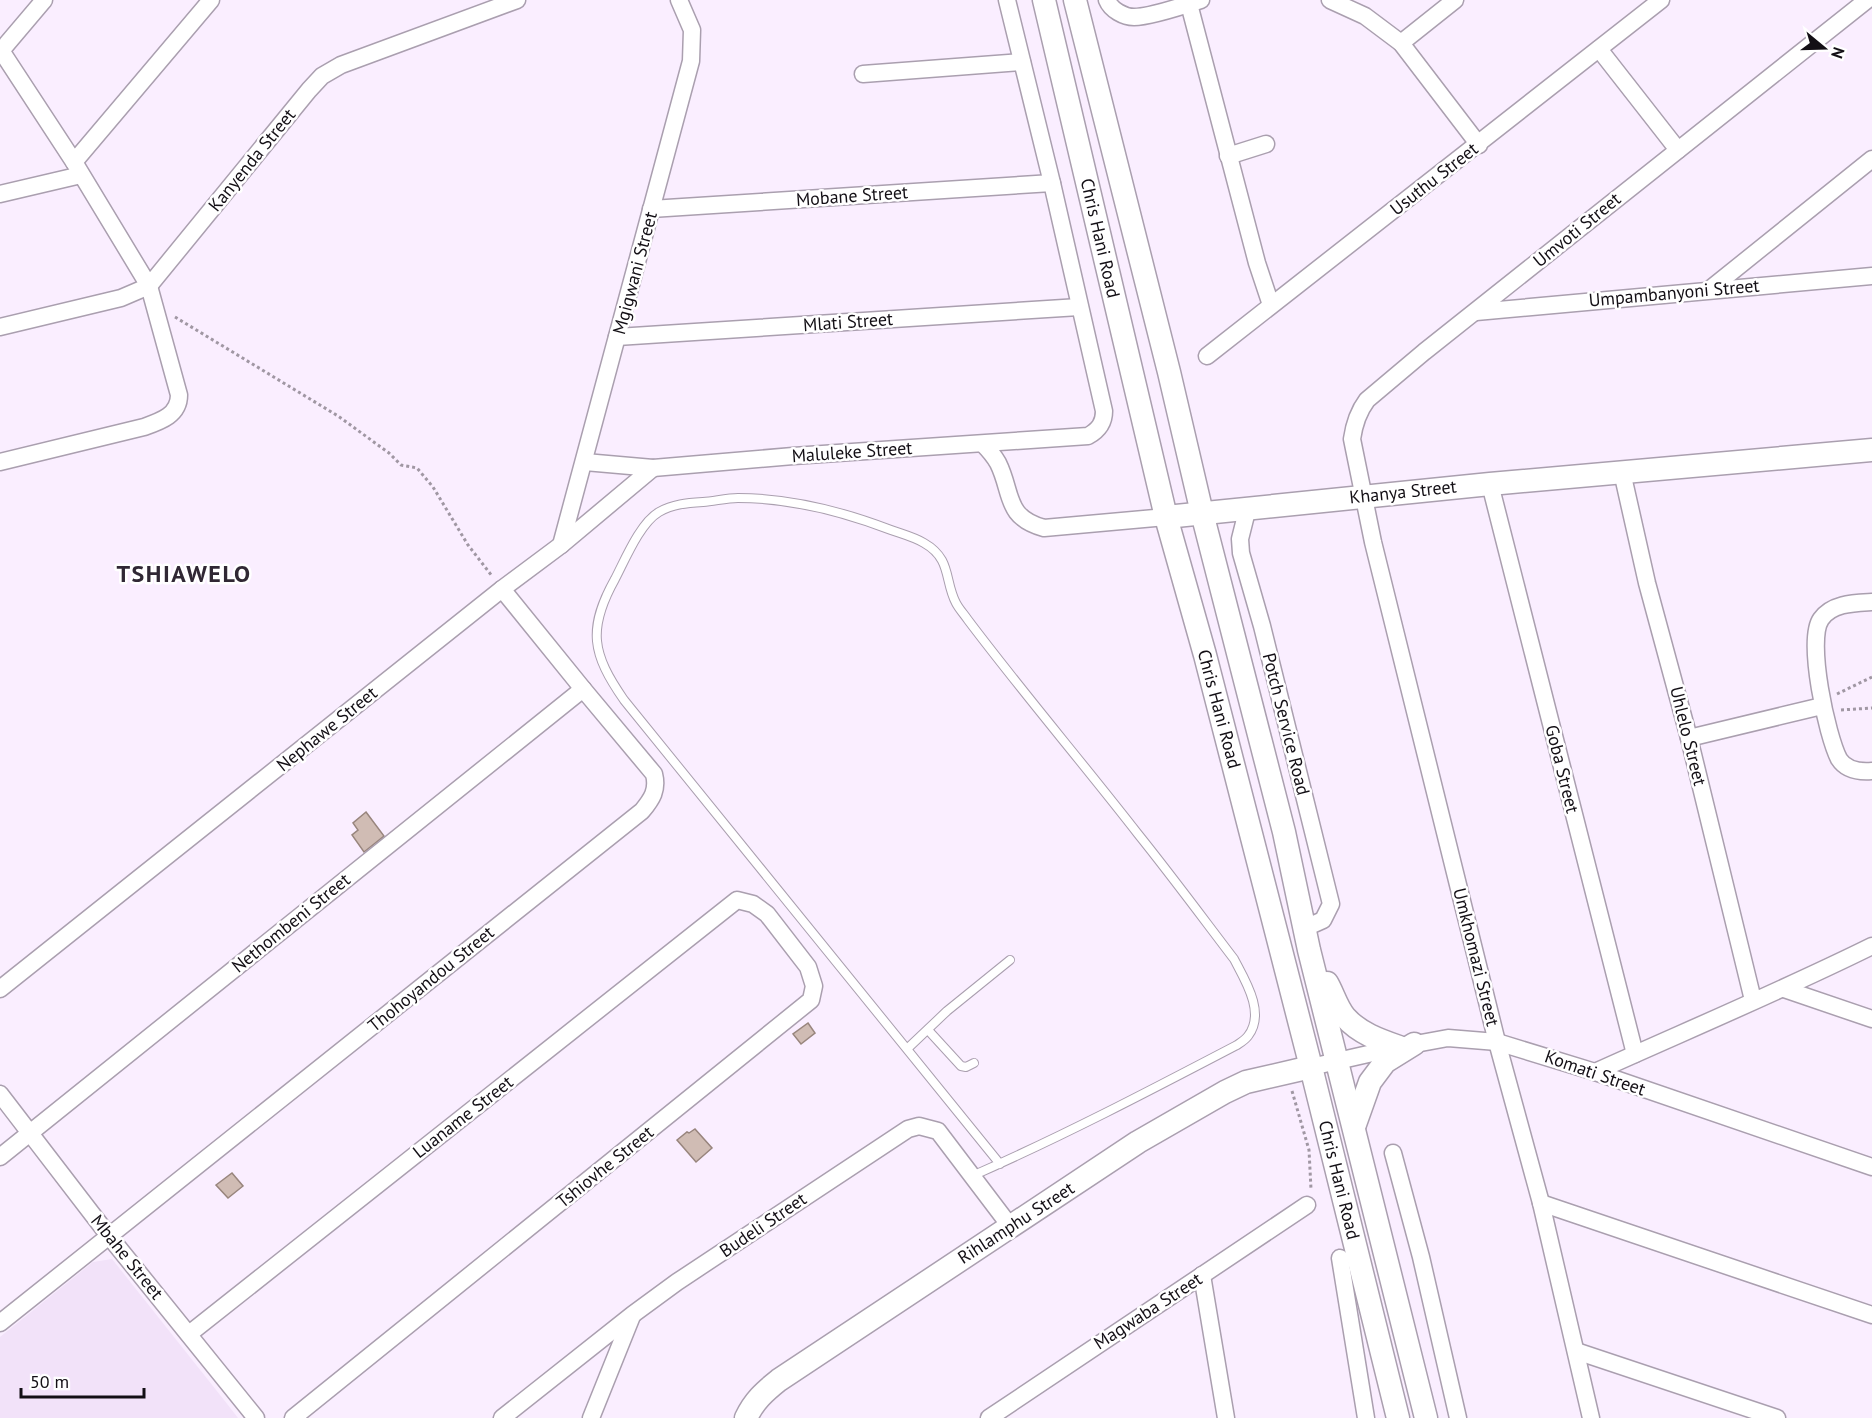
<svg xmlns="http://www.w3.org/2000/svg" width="1872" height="1418" viewBox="0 0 1872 1418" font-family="'PT Sans',sans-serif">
  <rect width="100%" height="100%" fill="#faeeff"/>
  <!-- built -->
  <path fill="#f2e2f9" d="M112,1259l112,141 14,18h-238v-81l93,-75z"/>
  <!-- building -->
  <g fill="#d0bcb4" stroke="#98857d" stroke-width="1.5">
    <path d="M366,812l18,24 -20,16 -12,-17 6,-5 -5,-7z"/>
    <path d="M808,1023l7,10 -14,11 -8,-10z"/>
    <path d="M695,1129l17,19 -16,14 -19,-22 10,-8 2,1z"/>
    <path d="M232,1173l11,13 -15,12 -12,-13z"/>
  </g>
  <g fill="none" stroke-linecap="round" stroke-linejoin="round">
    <!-- lane casing -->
    <g stroke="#aa9faf" stroke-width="10">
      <g id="lane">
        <path d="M928,1030l33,36 5,1 8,-4"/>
        <path d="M908,1048l39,-37 63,-51"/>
        <path d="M972,1176c91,-40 177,-85 265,-131 3,-2 8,-5 11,-9 18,-23 -3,-56 -14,-77 -32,-42 -63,-84 -96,-125 -56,-72 -115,-141 -170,-214 -4,-6 -9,-11 -12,-17 -12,-23 -4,-44 -32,-60 -10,-6 -22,-9 -33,-13 -47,-18 -101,-32 -153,-32 -11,0 -23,3 -35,4 -16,1 -30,2 -44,10 -19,11 -34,48 -44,67 -28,50 -23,75 9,121l376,464"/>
      </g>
    </g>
    <!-- street casing -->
    <g stroke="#aa9faf" stroke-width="19">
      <g id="street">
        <path d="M1107,0c4,10 17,17 27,17 15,0 52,-12 67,-17"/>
        <path d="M1330,0l35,16 36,27 78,102"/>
        <path d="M1189,4l68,259 14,42"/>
        <path d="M1401,43l54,-43"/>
        <path d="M0,49l74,113 75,124 30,109c0,20 -18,26 -35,32l-144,35"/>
        <path d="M1599,49l79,101"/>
        <path d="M0,52l44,-52"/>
        <path d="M863,74l159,-12"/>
        <path d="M1228,156l38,-12"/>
        <path d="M74,162l137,-162"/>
        <path d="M0,194l81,-19"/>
        <path d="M651,209l401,-26"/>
        <path d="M1709,290l163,-131"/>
        <path d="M1476,312l396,-36"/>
        <path d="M0,327l121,-29 28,-12 160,-196 13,-14 19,-11 176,-65"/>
        <path d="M617,337l462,-30"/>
        <path d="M1207,356l454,-356"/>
        <path d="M983,444c6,6 11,12 15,19 15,30 6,54 46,65l122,-11"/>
        <path d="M585,462l68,6 140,-12 295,-20c11,-6 16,-13 16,-25l-52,-228 -45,-183"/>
        <path d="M1622,472l25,111 42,155 64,262"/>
        <path d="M1490,484l145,570"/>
        <path d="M1248,507l-8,32 1,14 21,73 69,278 -8,16 -18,8"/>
        <path d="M561,545l130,-484 1,-31 -13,-30"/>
        <path d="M1872,602c-17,1 -40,1 -51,17 -15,21 6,117 18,140 7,11 21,13 33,12"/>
        <path d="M1689,738l133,-32"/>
        <path d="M0,989l502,-400 59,-44 92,-77"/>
        <path d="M1784,989l88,30"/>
        <path d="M1311,1067l88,-20 49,-9 49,4 98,30 277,95"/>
        <path d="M1595,1072c93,-42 186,-81 277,-126"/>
        <path d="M0,1094l109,142 147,182"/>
        <path d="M1393,1153l28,104 37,161"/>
        <path d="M0,1157l583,-468"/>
        <path d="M1541,1203l331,112"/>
        <path d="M1340,1258l26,160"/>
        <path d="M1202,1275l24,143"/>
        <path d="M0,1323l642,-512c10,-12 16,-21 12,-37l-71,-85 -81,-100"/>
        <path d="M189,1334l548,-434 16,4 14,10 41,53 6,19 -3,14 -518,418"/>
        <path d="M1576,1351l201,67"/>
        <path d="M502,1418l130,-103 45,-33 231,-153 11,-3 19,5 72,95"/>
        <path d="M591,1418l41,-102"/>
        <path d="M989,1418l318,-213"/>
        <path d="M1591,1418l-50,-215 -44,-161 -124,-500 -21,-103c2,-14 6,-27 15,-39l57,-48 443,-352"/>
      </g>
    </g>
    <!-- secondary casing -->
    <g stroke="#aa9faf" stroke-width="25">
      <g id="secondary">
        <path d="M1044,0l122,517 39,138 106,412 87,351"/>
        <path d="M1075,0l94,372 33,141 82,319 25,118 117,468"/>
        <path d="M1166,517l324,-33 382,-34"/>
        <path d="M1327,983c6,10 10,25 18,34 14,16 34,23 54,30"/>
        <path d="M1354,1127l16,-45 15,-20 29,-18"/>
        <path d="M746,1418c8,-17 18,-26 33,-38l359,-238 87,-50 21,-10 65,-15"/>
      </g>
    </g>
    <!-- path -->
    <g stroke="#a097a3" stroke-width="3" stroke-dasharray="3 3" stroke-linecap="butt">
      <path d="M175,317l163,99 51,37 12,12 16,3 16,19 35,58 24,31"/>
      <path d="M1837,694l35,-17"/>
      <path d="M1841,710l31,-2"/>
      <path d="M1292,1091l17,59 2,39"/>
    </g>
    <!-- lane -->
    <use href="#lane" stroke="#fff" stroke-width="8"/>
    <!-- street -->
    <use href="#street" stroke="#fff" stroke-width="16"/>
    <!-- secondary -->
    <use href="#secondary" stroke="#fff" stroke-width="22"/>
  </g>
  <g text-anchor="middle" stroke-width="5" stroke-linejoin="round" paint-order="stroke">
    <!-- street labels -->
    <g font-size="18" fill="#130f15" stroke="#fff">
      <text transform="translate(252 160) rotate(-51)" y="6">Kanyenda Street</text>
      <text transform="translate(1434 179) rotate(-38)" y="6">Usuthu Street</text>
      <text transform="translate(852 196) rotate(-4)" y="6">Mobane Street</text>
      <text transform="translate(1577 230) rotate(-39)" y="6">Umvoti Street</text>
      <text transform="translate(1100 238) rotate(77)" y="6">Chris Hani Road</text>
      <text transform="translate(635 273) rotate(-75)" y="6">Mgigwani Street</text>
      <text transform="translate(1674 293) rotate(-5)" y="6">Umpambanyoni Street</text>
      <text transform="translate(848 322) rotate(-4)" y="6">Mlati Street</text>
      <text transform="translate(852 452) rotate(-4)" y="6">Maluleke Street</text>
      <text transform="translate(1403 492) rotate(-6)" y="6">Khanya Street</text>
      <text transform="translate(1219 709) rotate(75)" y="6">Chris Hani Road</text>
      <text transform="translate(1286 724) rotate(76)" y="6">Potch Service Road</text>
      <text transform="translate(327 729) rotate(-39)" y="6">Nephawe Street</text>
      <text transform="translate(1688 736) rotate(76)" y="6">Uhlelo Street</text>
      <text transform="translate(1562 769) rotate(76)" y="6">Goba Street</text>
      <text transform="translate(291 923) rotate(-39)" y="6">Nethombeni Street</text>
      <text transform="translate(1476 957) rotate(76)" y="6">Umkhomazi Street</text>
      <text transform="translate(431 979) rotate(-39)" y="6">Thohoyandou Street</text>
      <text transform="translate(1595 1073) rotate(19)" y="6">Komati Street</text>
      <text transform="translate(463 1117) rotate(-38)" y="6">Luaname Street</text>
      <text transform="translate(605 1167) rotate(-39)" y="6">Tshiovhe Street</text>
      <text transform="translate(1339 1180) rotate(76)" y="6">Chris Hani Road</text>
      <text transform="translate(1016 1223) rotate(-33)" y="6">Rihlamphu Street</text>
      <text transform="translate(763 1225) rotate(-34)" y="6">Budeli Street</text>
      <text transform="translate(127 1257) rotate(51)" y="6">Mbahe Street</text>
      <text transform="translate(1148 1311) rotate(-33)" y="6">Magwaba Street</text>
    </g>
    <!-- district labels -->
    <g font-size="24" font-weight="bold" letter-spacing="1.5" fill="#302734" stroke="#fff">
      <text x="184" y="582">TSHIAWELO</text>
    </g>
  </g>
  <!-- north arrow -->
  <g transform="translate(1824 48) rotate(109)" stroke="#ffffff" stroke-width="4.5" paint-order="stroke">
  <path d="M0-4.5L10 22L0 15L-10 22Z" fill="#130f15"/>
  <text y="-9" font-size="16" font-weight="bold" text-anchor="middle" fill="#130f15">N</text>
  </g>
  <!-- scale -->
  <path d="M21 1388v9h123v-9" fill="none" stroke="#130f15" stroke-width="3"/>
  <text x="30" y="1388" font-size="18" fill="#130f15" stroke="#ffffff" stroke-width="4.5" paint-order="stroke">50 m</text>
</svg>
